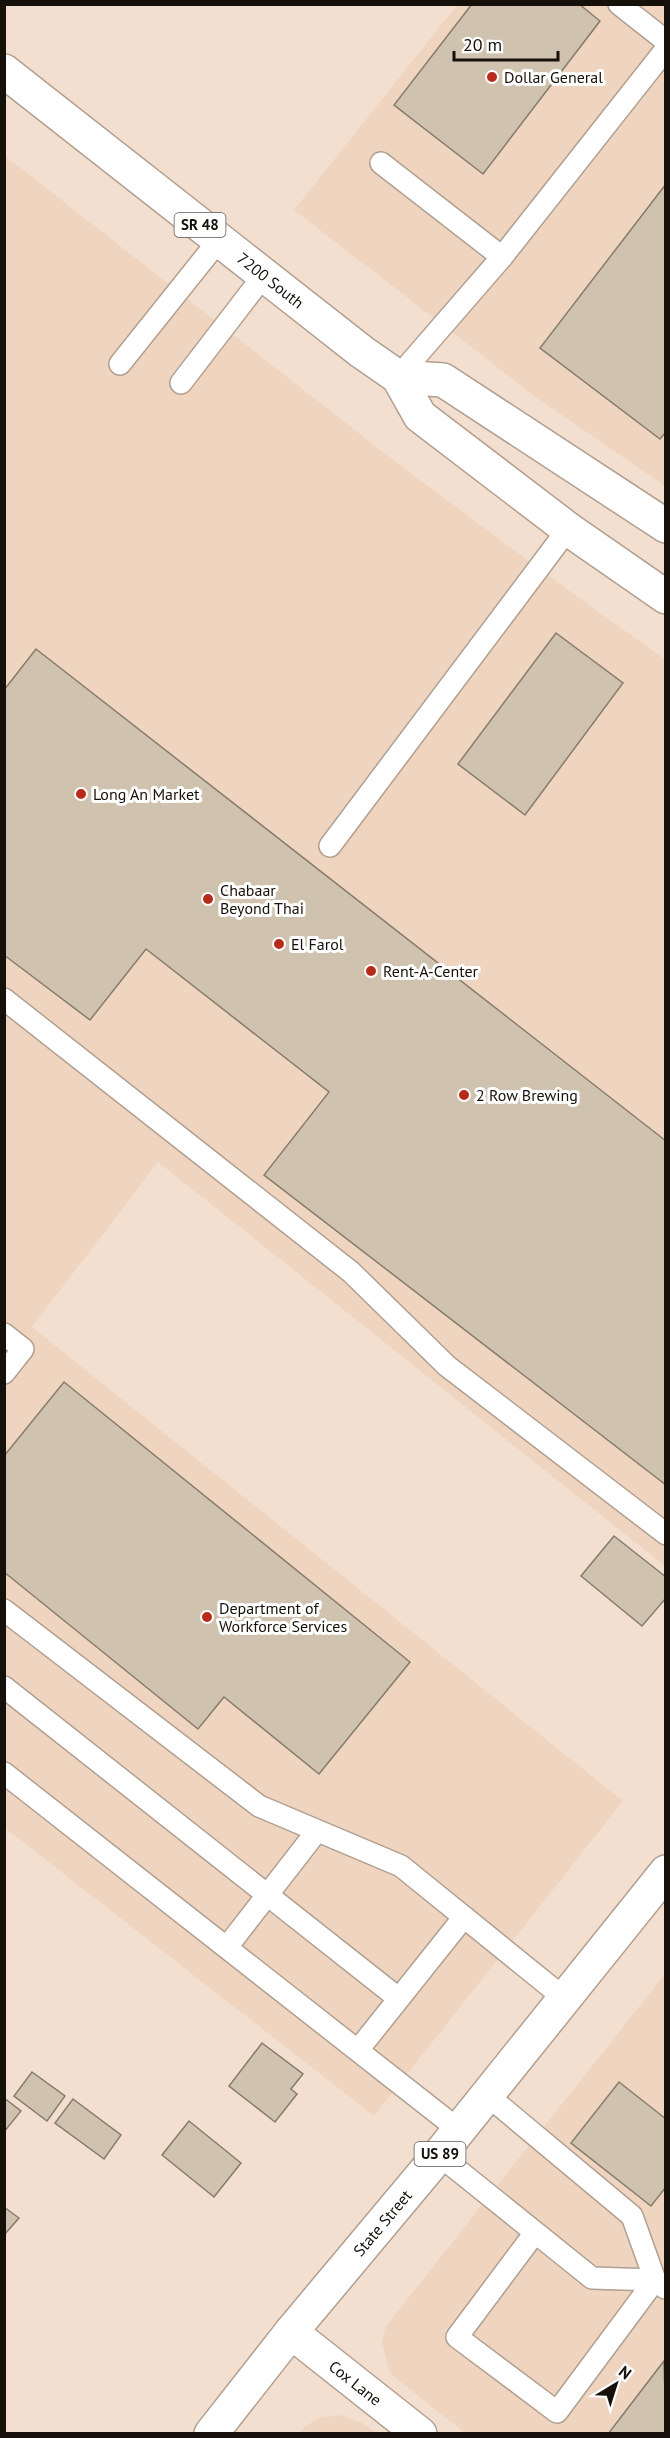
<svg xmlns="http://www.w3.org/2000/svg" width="670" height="2438" viewBox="0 0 670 2438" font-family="'PT Sans',sans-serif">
  <rect width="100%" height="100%" fill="#f3dfd0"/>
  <!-- built -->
  <g fill="#efd5c0">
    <path d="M457,5h208v481l-128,-88 -243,-188z"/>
    <path d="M4,155l402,315 188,139 71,50v907l-507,-404 -126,165 591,474 -249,315 -369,-288z"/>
    <path d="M665,1974v459h-200l-72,-57 -5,-8 -6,-26 4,-16z"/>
    <path d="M341,2415l21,8 15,10h-78l7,-7 13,-8z"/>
  </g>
  <!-- building -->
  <g fill="#cfc2af" stroke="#877b69" stroke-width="1.5">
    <path d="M472,4h107l21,17 -117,153 -89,-69z"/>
    <path d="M666,184v248l-6,7 -120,-91z"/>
    <path d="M556,633l67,50 -98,132 -67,-51z"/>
    <path d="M36,649l630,492v344l-402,-310 65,-83 -183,-143 -56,71 -86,-65v-265z"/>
    <path d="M64,1382l346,280 -91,112 -95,-77 -26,32 -194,-157v-116z"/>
    <path d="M614,1536l52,41v21l-24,28 -61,-50z"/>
    <path d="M262,2043l41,31 -12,15 6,5 -22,28 -46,-36z"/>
    <path d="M32,2072l33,24 -18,25 -33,-25z"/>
    <path d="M619,2082l47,37v68l-15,19 -80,-63z"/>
    <path d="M4,2098l17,13 -17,21z"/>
    <path d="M73,2099l48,36 -17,24 -49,-36z"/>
    <path d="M189,2121l52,42 -27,34 -52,-42z"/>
    <path d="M4,2207l15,11 -15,17z"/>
    <path d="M664,2361l2,73h-58z"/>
  </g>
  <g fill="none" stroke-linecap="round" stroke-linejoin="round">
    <!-- service casing -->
    <g stroke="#b19f90" stroke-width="24">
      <g id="service">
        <path d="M619,4l47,37"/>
        <path d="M381,163l121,94"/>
        <path d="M120,364l99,-124"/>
        <path d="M398,377l104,-120 164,-208"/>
        <path d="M181,383l83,-108"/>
        <path d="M330,846l238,-317"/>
        <path d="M4,999l347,273 96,94 219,168"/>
        <path d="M4,1334l19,15 -19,24"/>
        <path d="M4,1610l255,196 142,60 163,132"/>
        <path d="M4,1687l394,311"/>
        <path d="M4,1773l455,357"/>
        <path d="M227,1947l90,-116"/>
        <path d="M358,2050l106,-133"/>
        <path d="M487,2095l145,121 23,64 10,8"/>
        <path d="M439,2155l153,123 63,2"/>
        <path d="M534,2234l-77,103 100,75 98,-132"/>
      </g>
    </g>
    <!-- minor casing -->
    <g stroke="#b19f90" stroke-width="36">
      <g id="minor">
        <path id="s1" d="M291,2332l129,102"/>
      </g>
    </g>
    <!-- primary casing -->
    <g stroke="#b19f90" stroke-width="36">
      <g id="primary">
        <path id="s2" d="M4,71l358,281 36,25 22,39 148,113 98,68"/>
        <path d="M398,377l45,3 223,146"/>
        <path id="s3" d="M211,2434l80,-102 148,-177 227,-283"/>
      </g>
    </g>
    <!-- service -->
    <use href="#service" stroke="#fff" stroke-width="21"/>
    <!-- minor -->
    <use href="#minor" stroke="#fff" stroke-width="33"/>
    <!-- primary -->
    <use href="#primary" stroke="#fff" stroke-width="33"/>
  </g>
  <!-- markers -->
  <g fill="#b82b1a" stroke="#fff" stroke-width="2">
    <circle cx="492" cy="77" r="6"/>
    <circle cx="81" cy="794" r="6"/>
    <circle cx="208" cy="899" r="6"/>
    <circle cx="279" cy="944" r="6"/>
    <circle cx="371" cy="971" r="6"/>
    <circle cx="464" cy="1095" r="6"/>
    <circle cx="207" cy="1617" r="6"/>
  </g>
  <g text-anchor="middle" stroke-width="6" stroke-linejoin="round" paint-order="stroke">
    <!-- shield labels -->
    <g fill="#fff" stroke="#5c5854" stroke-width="1.5">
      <rect x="174.5" y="213" width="51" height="24" rx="4.5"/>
      <rect x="414.5" y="2142" width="51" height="24" rx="4.5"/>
    </g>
    <g font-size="15" font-weight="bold" fill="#16100a">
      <text x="200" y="230">SR 48</text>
      <text x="440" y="2159">US 89</text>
    </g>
    <!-- poi labels -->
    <g font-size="16" fill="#16100a" stroke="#fff" text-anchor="start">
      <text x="504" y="83">Dollar General</text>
      <text x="93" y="800">Long An Market</text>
      <text x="220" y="896">Chabaar<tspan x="220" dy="18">Beyond Thai</tspan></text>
      <text x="291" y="950">El Farol</text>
      <text x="383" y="977">Rent-A-Center</text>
      <text x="476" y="1101">2 Row Brewing</text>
      <text x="219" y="1614">Department of<tspan x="219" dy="18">Workforce Services</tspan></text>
    </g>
    <!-- street labels -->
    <g font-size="16" fill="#16100a" stroke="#fff">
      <text dy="6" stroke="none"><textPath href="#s2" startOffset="339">7200 South</textPath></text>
      <text dy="6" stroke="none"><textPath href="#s3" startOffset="272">State Street</textPath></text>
      <text dy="6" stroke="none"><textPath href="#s1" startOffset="82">Cox Lane</textPath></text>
    </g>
  </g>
  <!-- border -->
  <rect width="670" height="2438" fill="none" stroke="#16100a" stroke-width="12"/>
  <!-- north arrow -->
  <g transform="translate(616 2384) rotate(38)" stroke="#ffffff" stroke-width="4.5" paint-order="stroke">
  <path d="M0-4.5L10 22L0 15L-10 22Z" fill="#16100a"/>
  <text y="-9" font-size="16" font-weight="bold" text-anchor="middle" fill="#16100a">N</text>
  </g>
  <!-- scale -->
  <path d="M454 51v9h104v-9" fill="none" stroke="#16100a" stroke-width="3"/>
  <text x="463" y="51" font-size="18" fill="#16100a" stroke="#ffffff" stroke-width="4.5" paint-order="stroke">20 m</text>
</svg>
